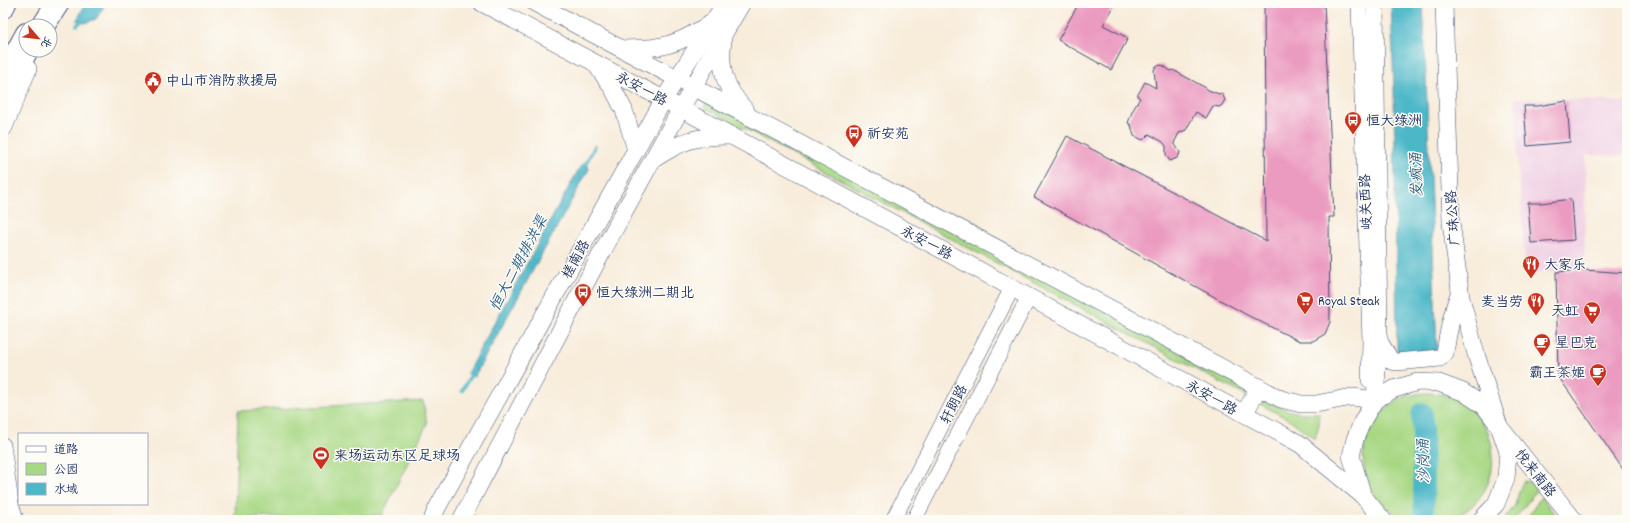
<svg xmlns="http://www.w3.org/2000/svg" width="1630" height="523" viewBox="0 0 1630 523" font-family="Dekko,'LXGW WenKai TC',sans-serif">
  <rect width="100%" height="100%" fill="#fdfcf7"/>
  <filter id="ink" filterUnits="userSpaceOnUse"><feTurbulence type="fractalNoise" baseFrequency=".025" numOctaves="2"/><feDisplacementMap in="SourceGraphic" scale="8" xChannelSelector="R" yChannelSelector="G"/><feConvolveMatrix kernelMatrix="1 2 1 2 8 2 1 2 1" color-interpolation-filters="sRGB"/></filter>
  <filter id="wash" filterUnits="userSpaceOnUse"><feTurbulence type="fractalNoise" baseFrequency=".012" numOctaves="4" result="noise"/><feDisplacementMap in="SourceGraphic" scale="16" xChannelSelector="R" yChannelSelector="G"/><feGaussianBlur stdDeviation="0.9" result="paint"/><feColorMatrix in="noise" values="0 0 0 0 0 0 0 0 0 0 0 0 0 0 0 0 0 1.4 0 .05"/><feComposite in="paint" operator="in"/></filter>
  <g filter="url(#wash)">
    <rect width="100%" height="100%" fill="#f8ecda"/>
    <!-- built -->
    <path fill="#f0d0e4" d="M1515,98l112,4v54l-41,-1 -2,115 -58,4 -9,-126z"/>
    <!-- green -->
    <g fill="#a9d885" stroke="#628472">
      <path d="M708,100l540,289 -2,7 -542,-289z"/>
      <circle cx="1428" cy="458" r="65"/>
      <path d="M1261,397c25,14 31,17 59,16l-1,11 -4,15 -25,-19 -32,-17z"/>
      <path d="M423,401l4,23 -45,91 -147,3 3,-107z"/>
      <path d="M1524,481l6,1 6,9 -22,29h-10l11,-15 6,-19z"/>
      <path d="M1541,497l18,23h-33z"/>
    </g>
    <!-- water -->
    <g fill="#4bb7c7" stroke="#337392">
      <path d="M86,3h20l-10,16 -11,4 -8,-3z"/>
      <path d="M1391,3h32l14,347 -40,3 -3,-263z"/>
      <path d="M587,163l2,6 -115,208 -7,-4 114,-208z"/>
    </g>
    <g fill="none" stroke-linecap="round" stroke-linejoin="round">
      <!-- stream -->
      <g stroke="#4bb7c7" stroke-width="3.5">
        <path d="M77,25l7,-6"/>
        <path d="M584,167l11,-21"/>
        <path d="M462,391l11,-20"/>
      </g>
      <!-- river -->
      <path stroke="#4bb7c7" stroke-width="21" d="M1422,413l2,97"/>
    </g>
    <g id="blocks">
      <!-- building -->
      <g fill="#eb9ac0">
        <path d="M1079,3h37l-13,22 25,13 -17,32 -53,-30z"/>
        <path d="M1264,3h60l10,214h-5l1,105 -5,12 -12,7h-13l-7,-3 -46,-23 -213,-118 33,-61 199,105z"/>
        <path d="M1162,65l9,6 2,-1 33,18 2,2 11,4 3,-1 3,7 -3,5 -3,2 -6,-1 -7,12 -10,-6 -10,18 -7,3 -5,10 6,9 -1,3 -2,3 -7,3 -4,-6v-9l-3,-4 -14,-8 -6,6 -9,-4 -3,-11 -3,-2 4,-11 8,-14 -3,-2 8,-14 11,6 -2,-18 2,-4z"/>
        <path d="M1567,101l3,41 -43,4 -3,-40h14z"/>
        <path d="M1571,199l3,41 -43,3 -3,-40h13z"/>
        <path d="M1584,270l43,3v202l-69,-99 -2,-104z"/>
      </g>
    </g>
  </g>
  <g filter="url(#ink)">
    <use href="#blocks" fill-opacity="0" stroke="#3c4b71" stroke-width="1"/>
    <g fill="none" stroke-linecap="round" stroke-linejoin="round">
      <!-- tertiary casing -->
      <g stroke="#3c4b71" stroke-width="16">
        <g id="tertiary">
          <path d="M1359,3l11,338 -1,39"/>
          <path d="M3,445l8,58 5,17"/>
          <path d="M3,516l1,4"/>
          <path d="M893,520l119,-232"/>
          <path d="M914,520l115,-223"/>
        </g>
      </g>
      <!-- secondary casing -->
      <g stroke="#3c4b71" stroke-width="18">
        <g id="secondary">
          <path d="M482,3l198,105 620,336 63,52"/>
          <path d="M535,3l746,396 20,5h15l36,-7 23,3"/>
          <path d="M1375,3l4,337 -4,60"/>
          <path d="M1444,3l7,219 10,76 15,56 23,72 75,94"/>
          <path d="M723,39c-4,31 1,48 23,72"/>
          <path d="M624,49c10,-1 21,0 32,-2 19,-2 36,-12 52,-22"/>
          <path d="M597,66l15,21 12,23 12,40"/>
          <path d="M654,159c29,-19 41,-23 76,-23"/>
          <path d="M1379,341l12,20 5,1 44,-4 5,-5c3,-22 7,-41 15,-62"/>
          <path d="M1244,414l15,-27"/>
          <path d="M432,520l5,-12 227,-409 61,-96"/>
          <path d="M461,520c91,-174 181,-348 281,-517"/>
          <path d="M1383,520l-20,-24 -12,-40 4,-17 8,-19 12,-20 19,-11 24,-7 21,1 24,9 21,14 15,20 9,26 -2,27 -10,25 -15,16"/>
        </g>
      </g>
      <!-- primary casing -->
      <g stroke="#3c4b71" stroke-width="20">
        <path id="primary" d="M3,127l24,-58"/>
      </g>
      <!-- trunk casing -->
      <g stroke="#3c4b71" stroke-width="22">
        <path id="trunk" d="M9,64l17,-31"/>
      </g>
      <!-- motorway casing -->
      <g stroke="#3c4b71" stroke-width="24">
        <g id="motorway">
          <path d="M3,7l2,-4"/>
          <path d="M43,26l15,-23"/>
          <path d="M3,95l24,-45"/>
        </g>
      </g>
      <!-- tertiary -->
      <use href="#tertiary" stroke="#fff" stroke-width="15"/>
      <!-- secondary -->
      <use href="#secondary" stroke="#fff" stroke-width="17"/>
      <!-- primary -->
      <use href="#primary" stroke="#fff" stroke-width="19"/>
      <!-- trunk -->
      <use href="#trunk" stroke="#fff" stroke-width="20"/>
      <!-- motorway -->
      <use href="#motorway" stroke="#fff" stroke-width="22"/>
    </g>
  </g>
  <!-- icons -->
  <defs>
    <g id="civic-pin" transform="scale(0.9)"><path d="M0 17L-7.5 6A9.5 9.5 0 1 1 7.5 6Z" fill="#c8321e" stroke="#fdfcf7"/><path d="M-.6-6.5H3V-4.5H.6V-3L4-1V1h2V6H-6V1h2V-1L-.6-3ZM-1.2 2.5V6h2.4V2.5Z" fill="#fff"/></g>
    <g id="bus-pin" transform="scale(0.9)"><path d="M0 17L-7.5 6A9.5 9.5 0 1 1 7.5 6Z" fill="#c8321e" stroke="#fdfcf7"/><path d="M-5-6H5V4H4V6H2V4H-2V6H-4V4H-5ZM-3.5-4V0h7V-4ZM-3.5 1.2v1.5H-2V1.2ZM2 1.2v1.5H3.5V1.2Z" fill="#fff"/></g>
    <g id="restaurant-pin" transform="scale(0.9)"><path d="M0 17L-7.5 6A9.5 9.5 0 1 1 7.5 6Z" fill="#c8321e" stroke="#fdfcf7"/><path d="M-5-6h1v4h1v-4h1v4h1v-4h1v5L-1.5 .5V6h-2V.5L-5-1ZM5-6V6H3V1.5H1.5Q1.5-4 5-6Z" fill="#fff"/></g>
    <g id="supermarket-pin" transform="scale(0.9)"><path d="M0 17L-7.5 6A9.5 9.5 0 1 1 7.5 6Z" fill="#c8321e" stroke="#fdfcf7"/><path d="M-6-5.5h2.5l.6 2H6L4.5 2H-2.5L-4.4-4H-6ZM-1.5 3.2a1.3 1.3 0 1 0 .1 0ZM3 3.2a1.3 1.3 0 1 0 .1 0Z" fill="#fff"/></g>
    <g id="cafe-pin" transform="scale(0.9)"><path d="M0 17L-7.5 6A9.5 9.5 0 1 1 7.5 6Z" fill="#c8321e" stroke="#fdfcf7"/><path d="M-5.5-4.5H6V0H3Q3 3.5 0 3.5H-2.5Q-5.5 3.5-5.5 0ZM3-3.2v2h1.7v-2ZM-6 4.5H4V6H-6Z" fill="#fff"/></g>
    <g id="stadium-pin" transform="scale(0.9)"><path d="M0 17L-7.5 6A9.5 9.5 0 1 1 7.5 6Z" fill="#c8321e" stroke="#fdfcf7"/><path d="M0-5a6.5 5 0 1 0 0 10a6.5 5 0 1 0 0-10ZM-3.5-1.8h7v3.6h-7Z" fill="#fff"/></g>
  </defs>
  <g fill-rule="evenodd">
    <use href="#civic-pin" x="153" y="80"/>
    <use href="#bus-pin" x="1353" y="120"/>
    <use href="#bus-pin" x="854" y="133"/>
    <use href="#restaurant-pin" x="1531" y="264"/>
    <use href="#bus-pin" x="583" y="292"/>
    <use href="#supermarket-pin" x="1305" y="300"/>
    <use href="#restaurant-pin" x="1536" y="301"/>
    <use href="#supermarket-pin" x="1592" y="310"/>
    <use href="#cafe-pin" x="1542" y="342"/>
    <use href="#cafe-pin" x="1598" y="372"/>
    <use href="#stadium-pin" x="321" y="455"/>
  </g>
  <g text-anchor="middle" stroke-width="3" stroke-linejoin="round" paint-order="stroke">
    <!-- poi labels -->
    <g font-size="14" fill="#1b2f5e" stroke="#fdfcf7" text-anchor="start">
      <text x="166" y="85">中山市消防救援局</text>
      <text x="1366" y="125">恒大绿洲</text>
      <text x="867" y="138">祈安苑</text>
      <text x="1544" y="269">大家乐</text>
      <text x="596" y="297">恒大绿洲二期北</text>
      <text x="1318" y="305">Royal Steak</text>
      <text x="1523" y="306" text-anchor="end">麦当劳</text>
      <text x="1579" y="315" text-anchor="end">天虹</text>
      <text x="1555" y="347">星巴克</text>
      <text x="1585" y="377" text-anchor="end">霸王茶姬</text>
      <text x="334" y="460">来场运动东区足球场</text>
    </g>
    <!-- street labels -->
    <g font-size="14" fill="#1b2f5e" stroke="#fdfcf7">
      <text transform="translate(642 88) rotate(28)" y="5">永安一路</text>
      <text transform="translate(1365 202) rotate(-92)" y="5">岐关西路</text>
      <text transform="translate(1452 218) rotate(-94)" y="5">广珠公路</text>
      <text transform="translate(927 242) rotate(28)" y="5">永安一路</text>
      <text transform="translate(575 259) rotate(-61)" y="5">槎南路</text>
      <text transform="translate(1212 397) rotate(29)" y="5">永安一路</text>
      <text transform="translate(953 404) rotate(-63)" y="5">轩朗路</text>
      <text transform="translate(1536 473) rotate(52)" y="5">悦来南路</text>
    </g>
    <!-- water labels -->
    <g font-size="15" font-style="italic" fill="#2c5f83" stroke="#fdfcf7">
      <text transform="translate(1416 175) rotate(-92)" y="5">发疯涌</text>
      <text transform="translate(518 263) rotate(-62)" y="5">恒大二期排洪渠</text>
      <text transform="translate(1423 461) rotate(-91)" y="5">沙岗涌</text>
    </g>
  </g>
  <!-- margin -->
  <rect width="1630" height="523" fill="none" stroke="#fdfcf7" stroke-width="16"/>
  <!-- legend -->
  <rect x="18" y="433" width="130" height="72" fill="#fdfcf7" stroke="#a3aaba"/>
  <rect x="26" y="446" width="20" height="6" fill="#ffffff" stroke="#a3aaba"/>
  <text x="54" y="453" font-size="12" fill="#1b2f5e">道路</text>
  <rect x="26" y="463" width="20" height="12" fill="#a9d885" stroke="#a3aaba"/>
  <text x="54" y="473" font-size="12" fill="#1b2f5e">公园</text>
  <rect x="26" y="483" width="20" height="12" fill="#4bb7c7" stroke="#a3aaba"/>
  <text x="54" y="493" font-size="12" fill="#1b2f5e">水域</text>
  <!-- north arrow -->
  <g transform="translate(38 38) rotate(118)"><circle r="19" fill="#fdfcf7" stroke="#a3aaba"/>
  <path d="M0-3L7 15L0 10L-7 15Z" fill="#c8321e"/>
  <text y="-6" font-size="11" font-weight="bold" text-anchor="middle" fill="#1b2f5e">北</text>
  </g>
</svg>
